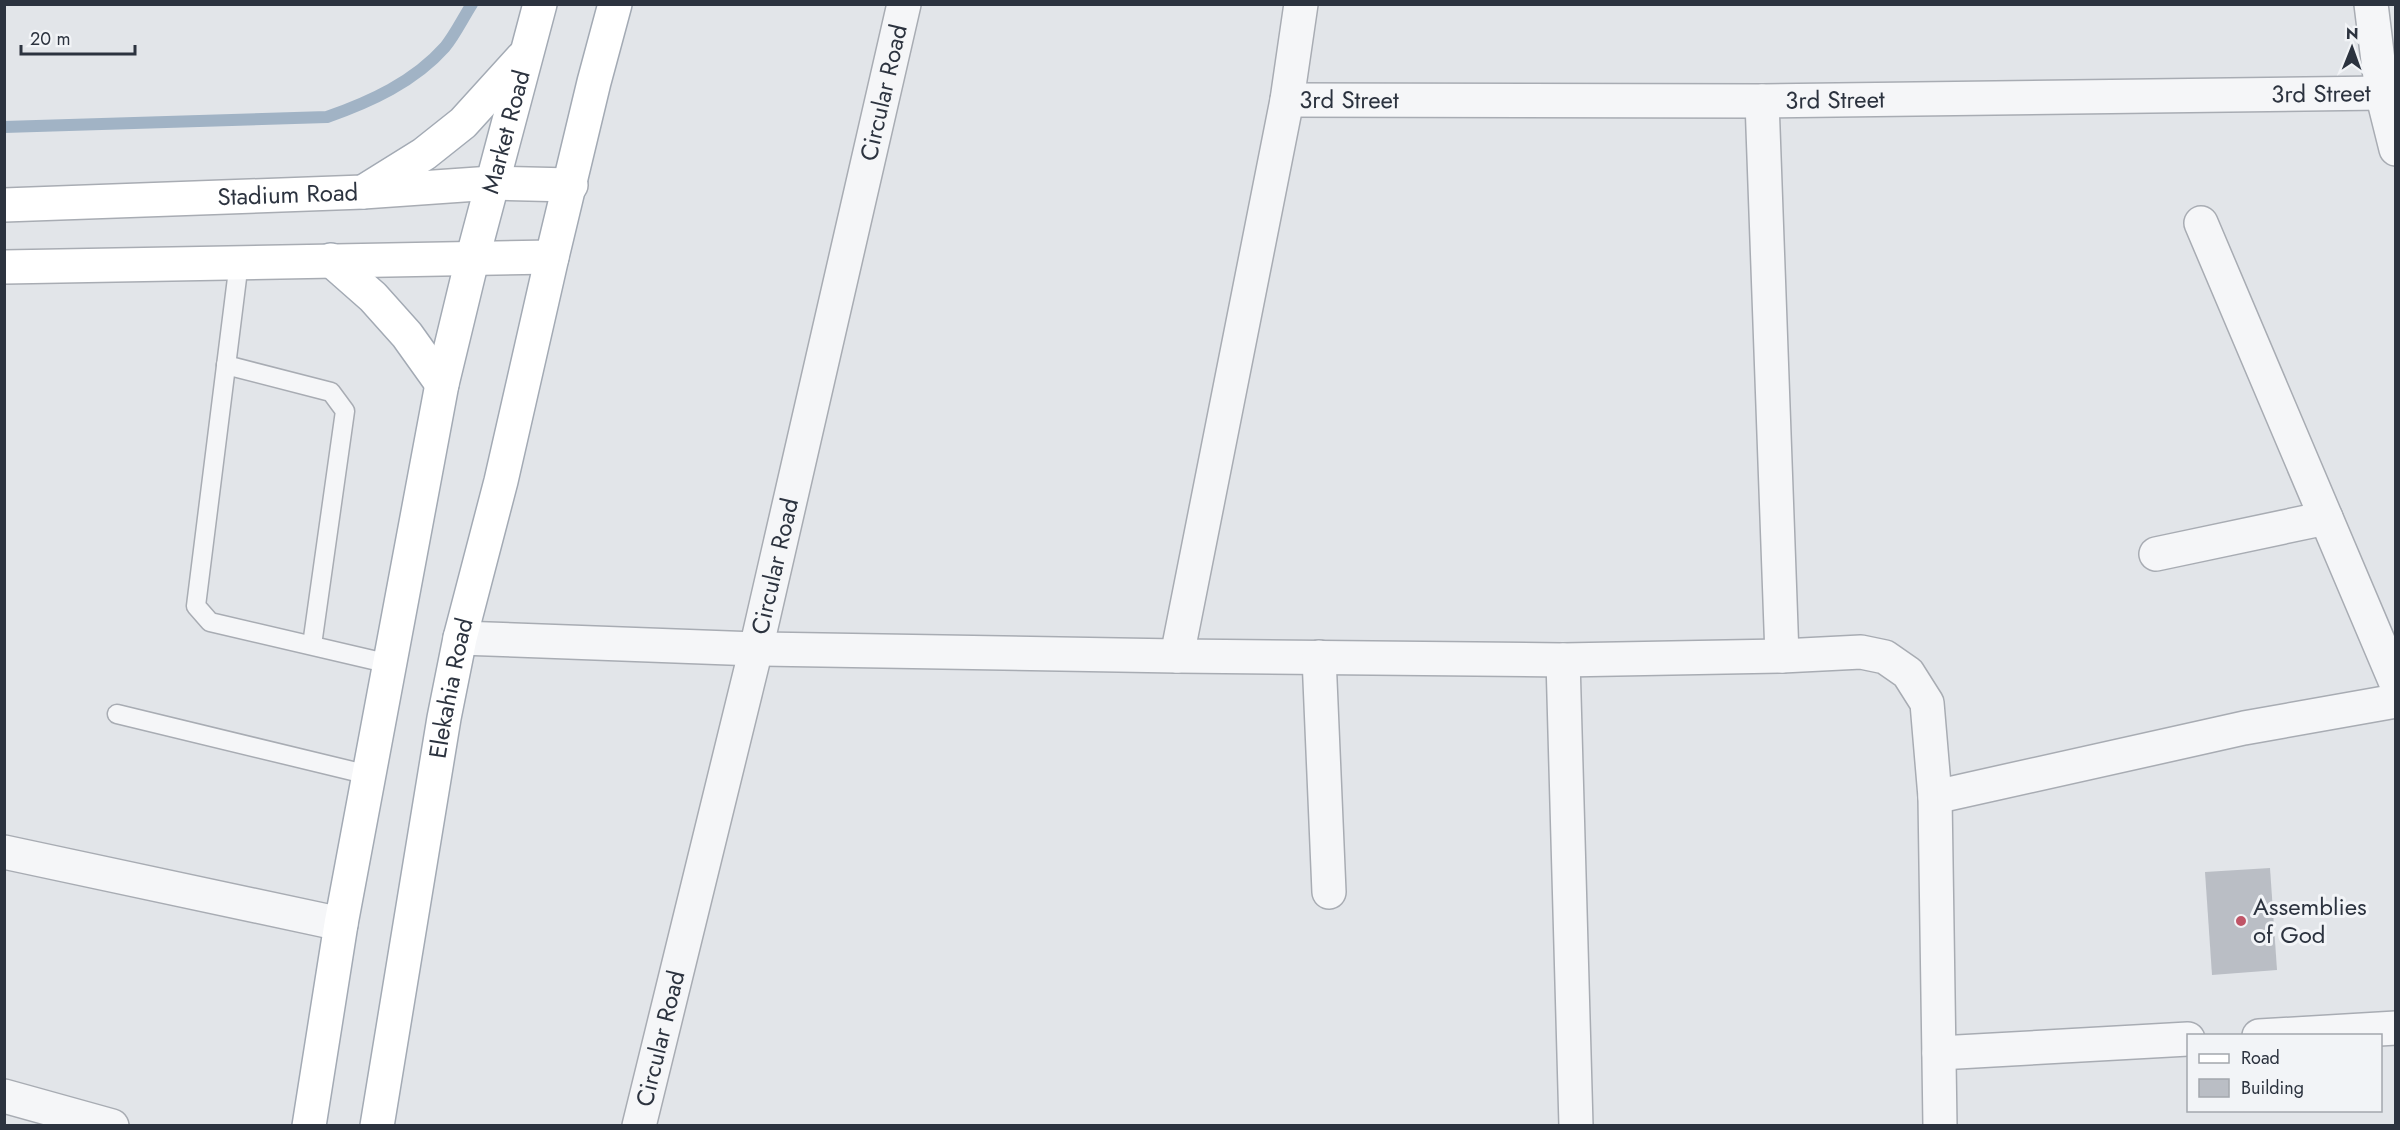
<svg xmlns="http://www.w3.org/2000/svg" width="2400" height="1130" viewBox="0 0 2400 1130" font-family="Jost,sans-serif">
  <rect width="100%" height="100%" fill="#e2e5e9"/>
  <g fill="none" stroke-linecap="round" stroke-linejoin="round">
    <!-- stream -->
    <path stroke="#a1b3c5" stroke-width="12" d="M4,127l323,-10c43,-15 87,-35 118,-70 10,-12 18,-29 27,-43"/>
  </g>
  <!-- building -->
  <path fill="#babec5" d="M2270,868l7,102 -65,5 -7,-103z"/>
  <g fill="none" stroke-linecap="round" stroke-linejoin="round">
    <!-- lane casing -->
    <g stroke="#a8acb3" stroke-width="21">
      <g id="lane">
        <path d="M239,262l-43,344 14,16 180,42"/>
        <path d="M226,365l105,27 14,19 -33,234"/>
        <path d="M117,714l252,61"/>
      </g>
    </g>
    <!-- street casing -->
    <g stroke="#a8acb3" stroke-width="36">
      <g id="street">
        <path d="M2371,4l11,89 14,56"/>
        <path id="s1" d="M1287,100l475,1 620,-8"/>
        <path d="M1762,101l20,555"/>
        <path d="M2201,223l195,460"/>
        <path d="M2156,554l170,-36"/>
        <path d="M460,638l296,11 421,7 386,4 219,-4 79,-4 24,5 23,16 19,30 8,94 5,329"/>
        <path d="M1177,656l110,-556 14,-96"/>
        <path d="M1319,657l10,235"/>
        <path d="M1563,660l13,466"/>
        <path d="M1935,797l309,-69 152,-27"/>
        <path d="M4,852l337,72"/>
        <path d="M2259,1036l137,-8"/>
        <path d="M1939,1053l249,-14"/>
        <path d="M4,1096l108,30"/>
        <path id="s2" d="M639,1126l117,-477 148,-645"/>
      </g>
    </g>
    <!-- secondary casing -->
    <g stroke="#a8acb3" stroke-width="36">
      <g id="secondary">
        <path id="s3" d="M4,205l359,-13 129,-9 79,2"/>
        <path d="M4,267l548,-10"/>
      </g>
    </g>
    <!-- primary casing -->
    <g stroke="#a3aab4" stroke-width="36">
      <g id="primary">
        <path d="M363,192l61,-38 39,-31 59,-65"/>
        <path d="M331,260l42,37 34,38 35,49"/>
        <path id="s4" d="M309,1126l32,-202 101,-540 30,-124 68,-256"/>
        <path id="s5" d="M377,1126l67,-408 16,-80 41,-157 51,-224 42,-175 21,-78"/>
      </g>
    </g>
    <!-- lane -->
    <use href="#lane" stroke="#f5f6f8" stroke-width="18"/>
    <!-- street -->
    <use href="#street" stroke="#f5f6f8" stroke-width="33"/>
    <!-- secondary -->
    <use href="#secondary" stroke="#fff" stroke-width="33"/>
    <!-- primary -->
    <use href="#primary" stroke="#fff" stroke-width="33"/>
  </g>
  <!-- markers -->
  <circle fill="#c05567" stroke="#f2f4f7" stroke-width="2" cx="2241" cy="921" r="6"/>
  <g text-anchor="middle" stroke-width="6" stroke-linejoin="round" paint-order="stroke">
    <!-- street labels -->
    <g font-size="24" fill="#2c333f" stroke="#f2f4f7">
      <text dy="8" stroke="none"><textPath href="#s2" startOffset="1062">Circular Road</textPath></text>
      <text dy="8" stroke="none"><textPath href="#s1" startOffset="1034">3rd Street</textPath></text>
      <text dy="8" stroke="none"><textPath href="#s1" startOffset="62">3rd Street</textPath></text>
      <text dy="8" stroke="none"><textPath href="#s1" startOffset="548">3rd Street</textPath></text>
      <text dy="8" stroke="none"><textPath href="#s4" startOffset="1014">Market Road</textPath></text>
      <text dy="8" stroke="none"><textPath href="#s3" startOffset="284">Stadium Road</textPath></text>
      <text dy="8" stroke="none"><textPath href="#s2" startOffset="576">Circular Road</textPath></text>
      <text dy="8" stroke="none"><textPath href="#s5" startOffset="444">Elekahia Road</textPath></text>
      <text dy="8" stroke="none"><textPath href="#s2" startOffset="90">Circular Road</textPath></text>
    </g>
    <!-- poi labels -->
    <g font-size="24" fill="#2c333f" stroke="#f2f4f7" text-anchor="start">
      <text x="2253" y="915">Assemblies<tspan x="2253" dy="28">of God</tspan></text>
    </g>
  </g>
  <!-- border -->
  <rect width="2400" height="1130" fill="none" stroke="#2c333f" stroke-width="12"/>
  <!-- legend -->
  <rect x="2187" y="1034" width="195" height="78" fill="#f2f4f7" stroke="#a3a7ad" stroke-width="1.5"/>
  <rect x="2199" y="1054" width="30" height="9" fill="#ffffff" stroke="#a3a7ad" stroke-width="1.5"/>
  <text x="2241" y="1064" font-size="18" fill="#2c333f">Road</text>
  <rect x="2199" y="1079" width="30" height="18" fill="#babec5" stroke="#a3a7ad" stroke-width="1.5"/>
  <text x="2241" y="1094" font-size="18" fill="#2c333f">Building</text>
  <!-- north arrow -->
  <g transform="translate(2352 48) rotate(1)" stroke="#f2f4f7" stroke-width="4.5" paint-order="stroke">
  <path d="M0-4.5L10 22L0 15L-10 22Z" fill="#2c333f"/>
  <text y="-9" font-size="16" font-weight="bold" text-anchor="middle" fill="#2c333f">N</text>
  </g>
  <!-- scale -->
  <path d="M21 45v9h114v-9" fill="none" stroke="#2c333f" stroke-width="3"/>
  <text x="30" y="45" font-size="18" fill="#2c333f" stroke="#f2f4f7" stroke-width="4.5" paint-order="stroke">20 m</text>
</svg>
